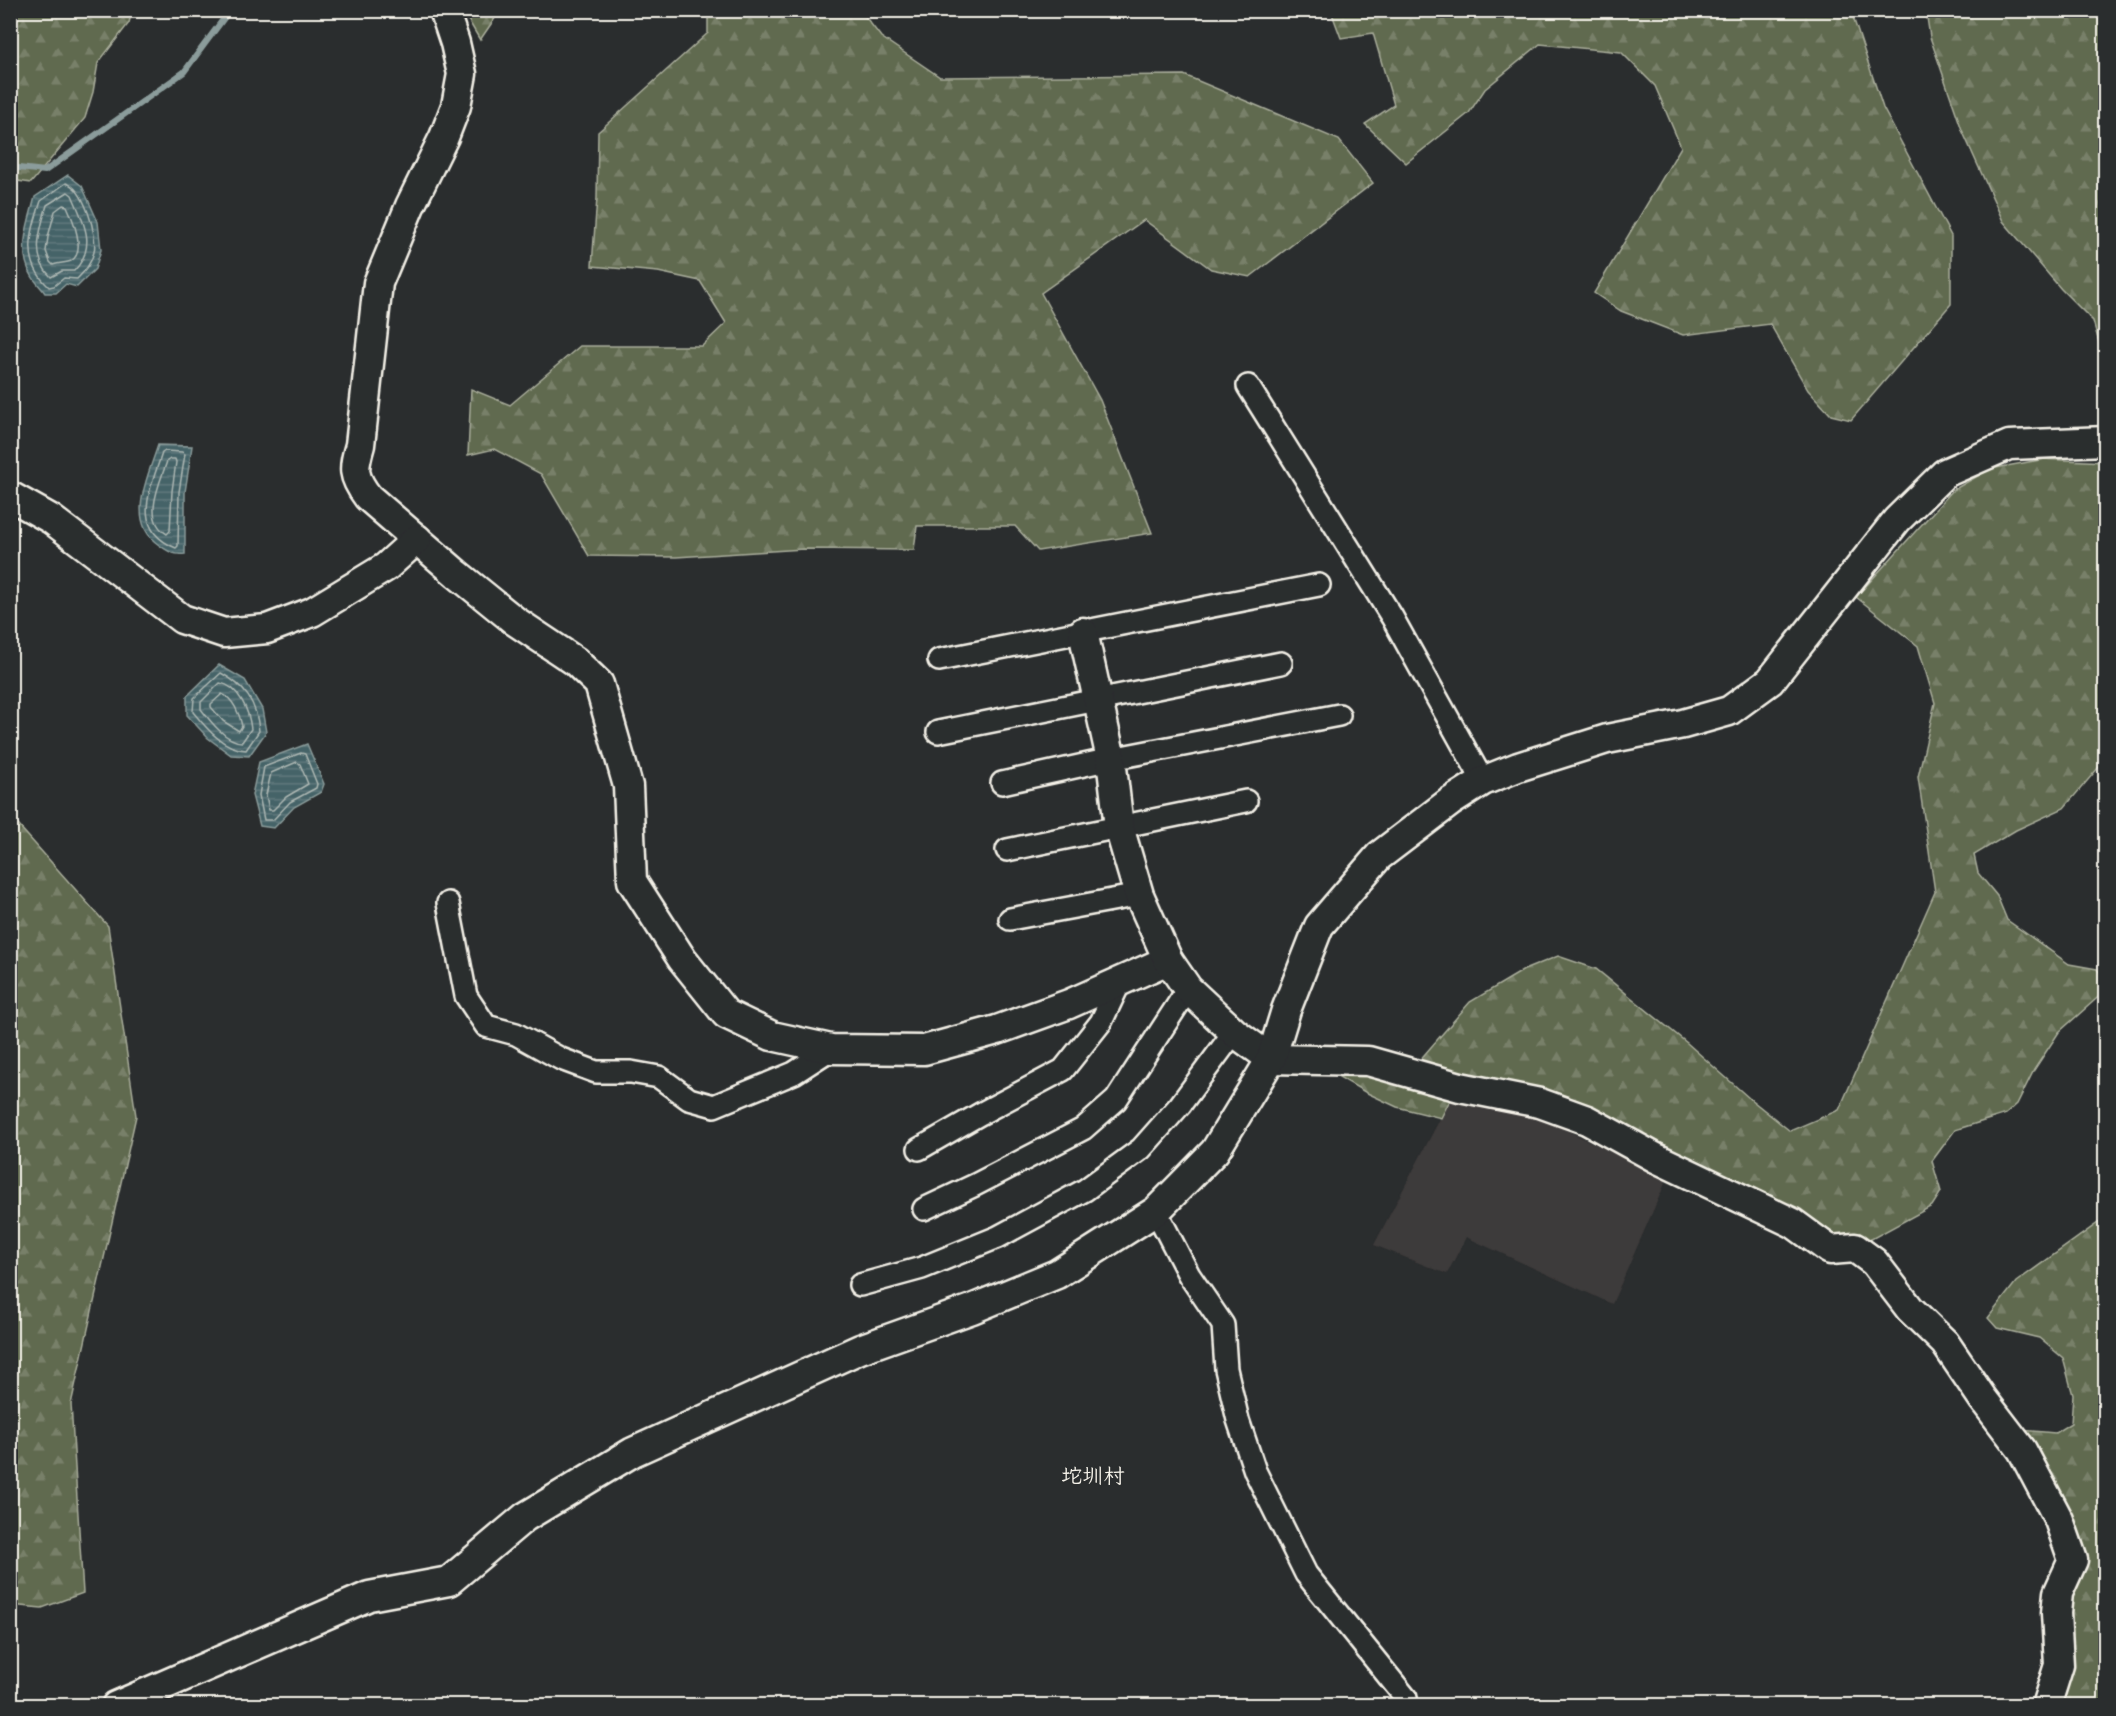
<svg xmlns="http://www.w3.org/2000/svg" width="2116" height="1716" viewBox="0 0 2116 1716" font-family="Sriracha,'LXGW WenKai TC',sans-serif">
  <defs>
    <pattern id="forest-firs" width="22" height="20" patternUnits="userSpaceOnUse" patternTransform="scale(1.5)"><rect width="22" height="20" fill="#616a50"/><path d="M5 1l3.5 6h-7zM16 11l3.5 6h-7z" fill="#788069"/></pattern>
    <pattern id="water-rules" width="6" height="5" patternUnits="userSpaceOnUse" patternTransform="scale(1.5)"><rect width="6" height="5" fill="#456367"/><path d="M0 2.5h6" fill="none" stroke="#607a7d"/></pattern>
  </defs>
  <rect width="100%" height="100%" fill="#2a2d2e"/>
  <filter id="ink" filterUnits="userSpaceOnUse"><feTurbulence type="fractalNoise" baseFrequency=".0167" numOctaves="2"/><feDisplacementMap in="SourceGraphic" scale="12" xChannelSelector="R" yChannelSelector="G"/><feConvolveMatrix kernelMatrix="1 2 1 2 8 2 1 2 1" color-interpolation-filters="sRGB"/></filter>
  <g filter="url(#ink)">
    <!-- built -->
    <path fill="#3e3a3a" d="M1451,1098l72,11 144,70 -55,125 -146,-67 -19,37 -73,-29z"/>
    <!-- forest -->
    <g fill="url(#forest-firs)" stroke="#aaae9c" stroke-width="1.5">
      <path d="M10,11h122l-3,12 -31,40 -5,29 -8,26 -54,65 -20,-3z"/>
      <path d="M463,11h37l-20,29z"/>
      <path d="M708,11h153l20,26 59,40 244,-2 155,65 34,43 -123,94 -39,-8 -67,-49 -103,73 59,107 52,133 -114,18 -23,-25h-98l-3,24 -110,-1 -128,8 -87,-1 -48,-82 -47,-25 -26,6 3,-66 39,16 70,-59h122l24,-23 -26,-42 -42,-9 -66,-6 5,-68 1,-66 110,-99z"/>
      <path d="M1331,11h520l32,97 68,128v68l-100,116 -20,-5 -23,-25 -38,-66 -87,11 -62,-24 -27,-18 87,-146 -26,-61 -34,-34 -81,-8 -55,45 -16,24 -63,50 -41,-39 29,-19 -21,-72 -32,5z"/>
      <path d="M1926,11h179v353l-12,-43 -32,-32 -58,-68 -41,-91 -32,-93z"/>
      <path d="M2045,459l60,3v298l-41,48 -48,22 -42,25 4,18 19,23 10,24 62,44 28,5 8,10 -1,13 -45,40 -25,38 -17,34 -11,10 -51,16 -23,31 9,31 -9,14 -77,42 -268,-128 -136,-22 -10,20 -44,-11 -32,-15 -45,-26 98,-4 52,-60 54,-32 34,-14 38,13 91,74 62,55 41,33 49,-21 96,-218 -17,-115 17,-74 -17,-57 -62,-49 97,-107 37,-21z"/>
      <path d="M11,817l97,109 28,190 -65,288 12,189 -41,15 -32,-3z"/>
      <path d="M2105,1218v487h-59l27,-146 -52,-129 34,3 16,-10 2,-28 -10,-37 -24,-20 -42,-10 -9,-10 28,-36z"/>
    </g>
    <!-- water -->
    <g fill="url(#water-rules)" stroke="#8b9c9b" stroke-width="1.5">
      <path d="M68,175l14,11 16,36 3,28 -6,19 -18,18 -11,-3 -10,9h-11c-4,-6 -11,-12 -14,-19 -14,-24 -2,-53 4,-77z"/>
      <path d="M158,445l34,1 -7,46v62c-12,1 -16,-2 -26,-9 -34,-24 -11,-68 -1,-100z"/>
      <path d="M219,665l26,15 17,29 4,23 -17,24 -18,-1 -23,-17 -21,-23v-19z"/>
      <path d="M307,744l17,40 -3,8 -27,15 -20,21 -14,-2 -8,-31 7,-33z"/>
    </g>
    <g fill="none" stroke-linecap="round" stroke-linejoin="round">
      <!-- shore -->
      <g stroke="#aeb8b4" stroke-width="1.5">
        <path d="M66,183c18,5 32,52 28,69 -3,12 -9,19 -17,27l-13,-1 -10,8 -5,1c-28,-26 -18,-55 -8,-86z"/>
        <path d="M68,192l4,3c11,26 26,51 2,76h-12l-11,6c-21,-20 -11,-47 -4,-72z"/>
        <path d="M63,205l4,1c5,11 20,46 4,55 -4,2 -13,2 -18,4l-3,-3 -4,-11 2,-14 7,-26z"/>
        <path d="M165,451l17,1 3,2 -6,38 -1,54 -2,2c-47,-19 -25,-60 -14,-95z"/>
        <path d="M170,459h5l1,3 -4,29 -2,40 -3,3c-26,-15 -6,-53 0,-73z"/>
        <path d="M221,673c24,13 36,30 38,58l-13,19c-23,-1 -39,-21 -53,-38l1,-14z"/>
        <path d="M220,683c19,3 29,28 31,46l-9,13c-16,0 -32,-21 -41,-33v-7z"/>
        <path d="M222,694c11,4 18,21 20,32l-3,5 -16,-10 -12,-14v-3z"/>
        <path d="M301,753l4,1 12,30 -1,4 -26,14 -17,18h-9l-5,-25 5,-28z"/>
        <path d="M297,762l3,2 8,20 -22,13 -13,13h-4l-3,-15 5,-22z"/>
      </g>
      <!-- stream -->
      <path stroke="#8b9c9b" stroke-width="6" d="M10,167l35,4 139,-99 46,-62"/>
      <!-- street casing -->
      <g stroke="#f4f1e8" stroke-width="26">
        <g id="street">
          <path d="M1248,386l144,231 91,164"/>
          <path d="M939,660l380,-75"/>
          <path d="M938,732l343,-69"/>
          <path d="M1002,783l109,-24 228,-44"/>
          <path d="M1007,850l239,-49"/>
          <path d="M448,903l18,93 20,30 30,8 45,25 35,13h35l28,5 30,22 25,7 80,-33 37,-24"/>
          <path d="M1010,919l129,-24"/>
          <path d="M919,1149l61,-35 83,-44 38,-48 19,-40"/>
          <path d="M924,1209l51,-24 108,-56 33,-29 72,-111"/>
          <path d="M1156,1211l33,64 34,50 3,44 12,51 17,51 51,103 100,124 1,8"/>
          <path d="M860,1285l62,-17 76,-31 87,-47 56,-41 39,-44 54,-73"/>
        </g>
      </g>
      <!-- secondary casing -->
      <g stroke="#f4f1e8" stroke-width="33">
        <g id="secondary">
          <path d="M444,10l11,33 7,31 -6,32 -12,31 -34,69 -32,77 -18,162c-7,24 -8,31 8,52l89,77 58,47 60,40 24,23 29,102 4,95 50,78 44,55 46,22 59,13 93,1 73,-20 72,-26 99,-44"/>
          <path d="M10,496l41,23 131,100 42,14 43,-4 45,-17 74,-45 31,-28"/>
          <path d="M1083,632l28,127 8,68 20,68 29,65 20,29 46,43 37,27 97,2 92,26 80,16 47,17 69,38 137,65 37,27 25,-2 19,14 36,47 35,34 38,56 39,51 37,70 14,40 -15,33 -2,20 3,52 -13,41"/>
          <path d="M116,1706l253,-110 80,-15 76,-64 108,-65 227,-103 112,-40 85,-35 99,-63 59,-60 56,-92 15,-49 33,-84 60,-70 71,-54 33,-21 35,-14 89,-28 76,-15 46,-13 41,-30 127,-161 48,-47 64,-28 97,-4"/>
        </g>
      </g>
      <!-- street -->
      <use href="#street" stroke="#2a2d2e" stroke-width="21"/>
      <!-- secondary -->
      <use href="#secondary" stroke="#2a2d2e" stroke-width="28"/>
    </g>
  </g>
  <g text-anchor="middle" stroke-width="4.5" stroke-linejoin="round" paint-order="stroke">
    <!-- quarter labels -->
    <g font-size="21" fill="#f4f1e8" stroke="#2a2d2e">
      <text x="1093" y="1483">坨圳村</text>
    </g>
  </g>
  <!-- margin -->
  <rect width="2116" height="1716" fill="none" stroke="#2a2d2e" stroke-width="36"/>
  <rect x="18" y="18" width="2080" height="1680" fill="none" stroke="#f4f1e8" stroke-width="2" filter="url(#ink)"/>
</svg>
